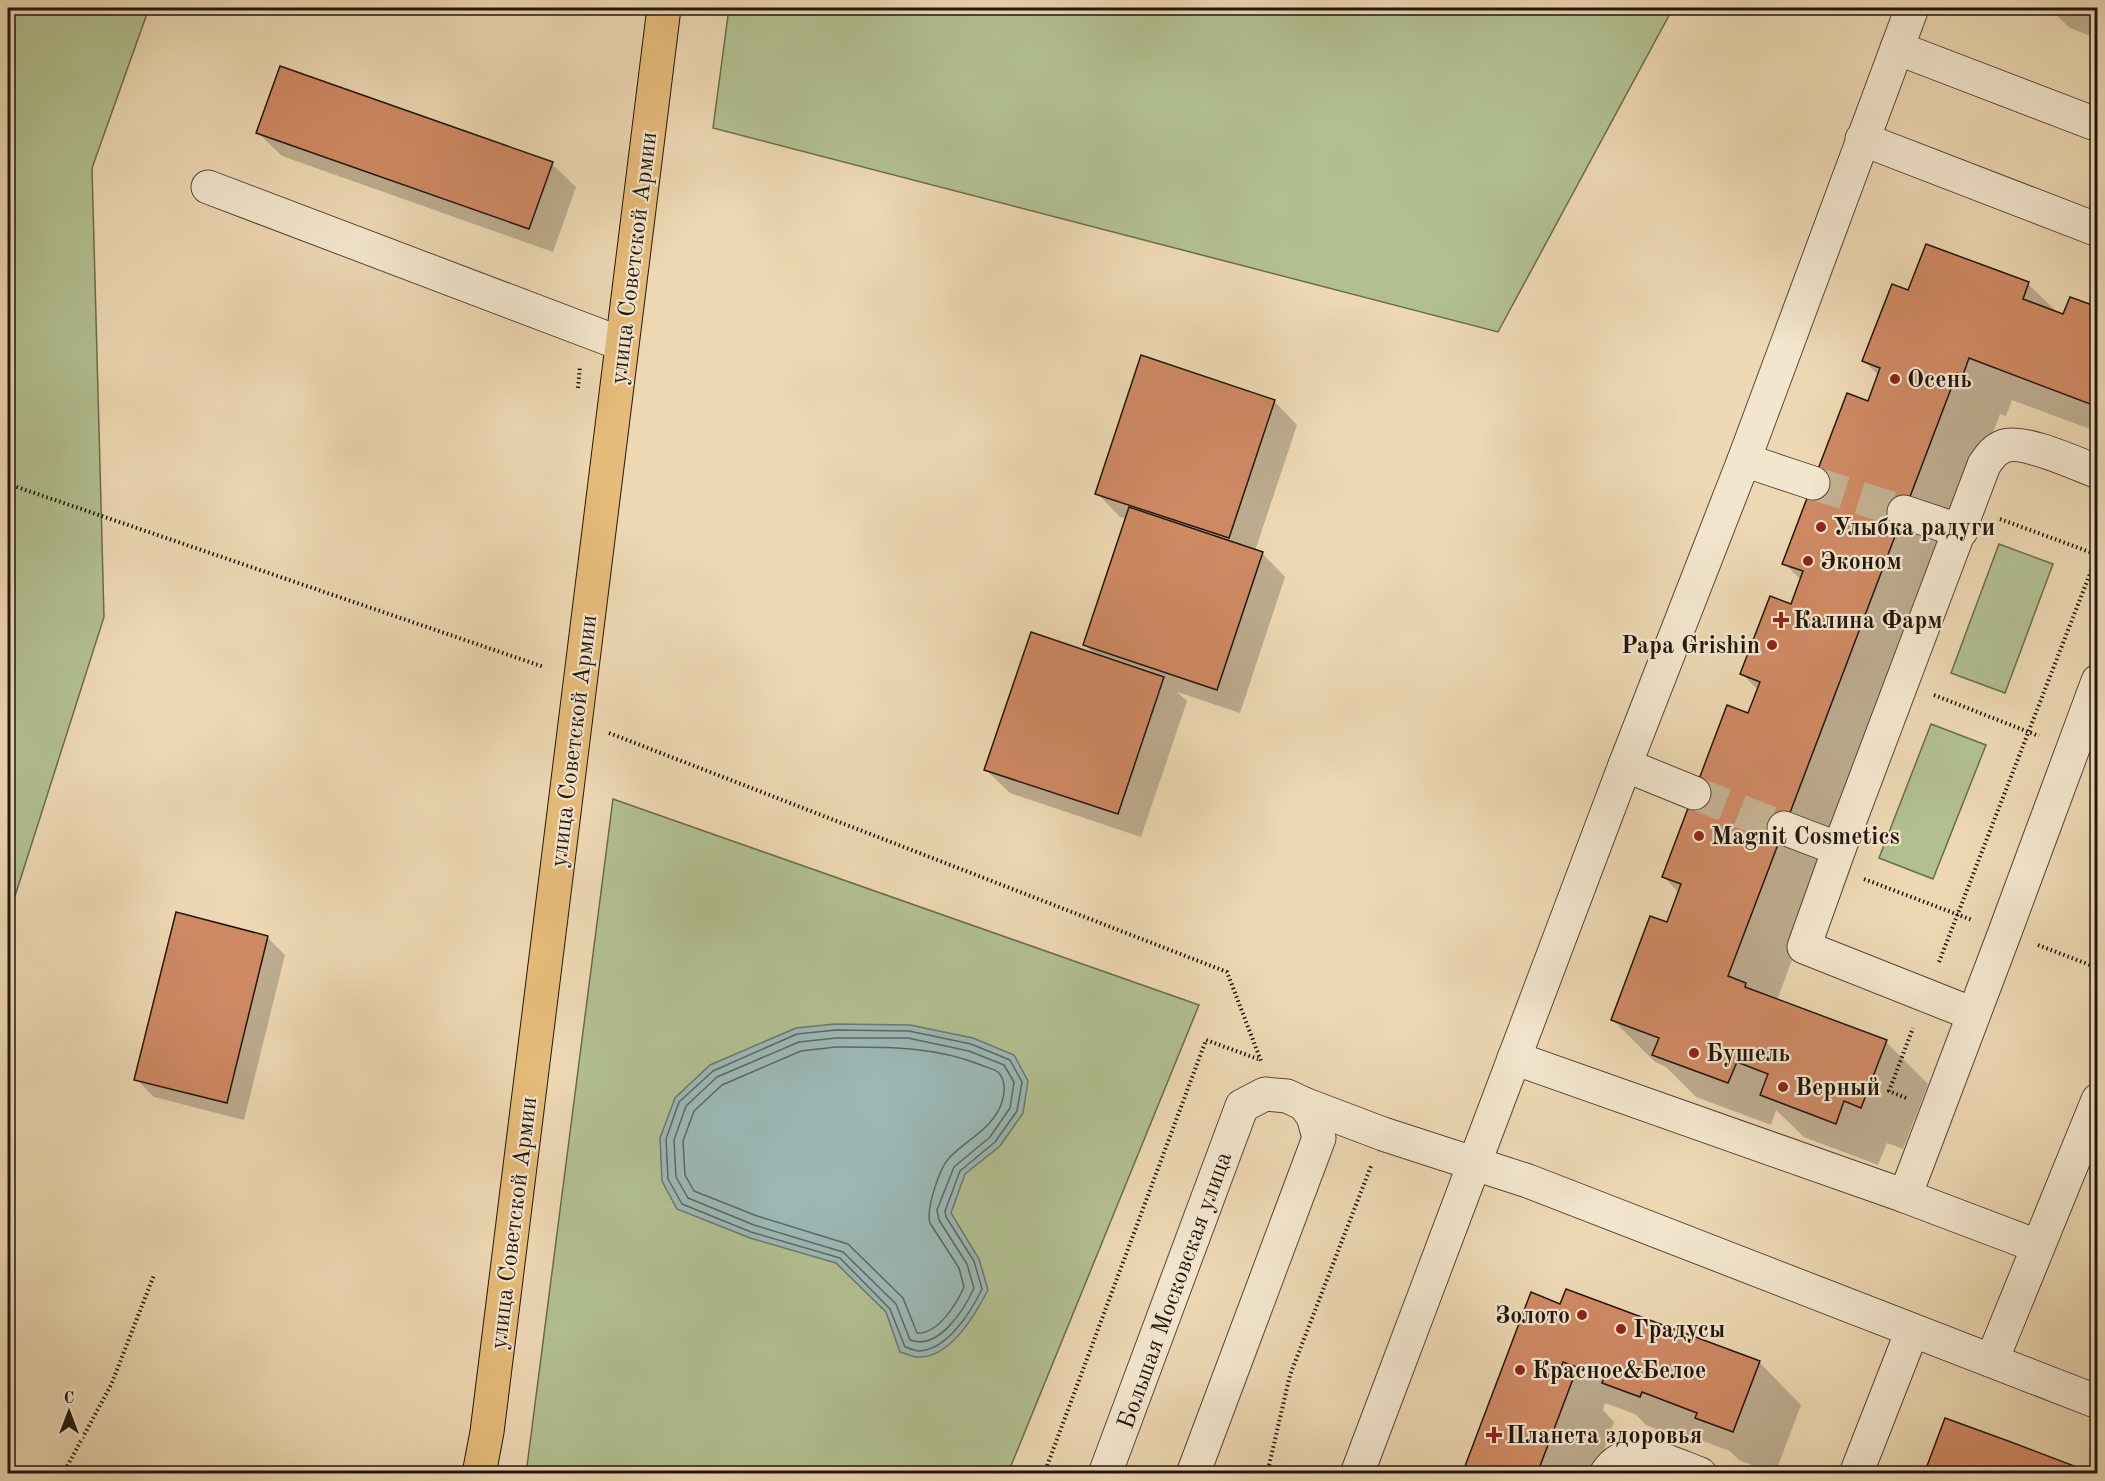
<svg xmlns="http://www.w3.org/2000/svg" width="2105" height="1481" viewBox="0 0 2105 1481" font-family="'Old Standard TT',serif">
  <rect width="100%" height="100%" fill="#edd8b3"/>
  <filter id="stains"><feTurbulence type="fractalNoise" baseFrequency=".00333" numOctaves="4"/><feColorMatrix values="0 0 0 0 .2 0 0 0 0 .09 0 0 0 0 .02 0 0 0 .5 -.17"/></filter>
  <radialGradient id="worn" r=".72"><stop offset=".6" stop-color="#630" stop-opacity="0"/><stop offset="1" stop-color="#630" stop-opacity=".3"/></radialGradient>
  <!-- green -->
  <g fill="#b2c091" stroke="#6a6b50" stroke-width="1.5">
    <path d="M8,8h141l-57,160 12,449 -96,301z"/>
    <path d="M729,8h944l-175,324 -785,-204z"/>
    <path d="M1999,544l54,20 -48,129 -54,-20z"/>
    <path d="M1931,724l55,21 -53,134 -54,-21z"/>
    <path d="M613,799l586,206 -191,468 -482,1z"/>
  </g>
  <!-- water -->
  <path fill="#9bb8b5" stroke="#6b7772" stroke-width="1.5" d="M835,1024l75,1 63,13 41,17 14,26 -5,32 -23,33 -35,28 -14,39 28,46 9,31c-13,25 -38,69 -71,67 -5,0 -12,-4 -17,-5l-14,-40 -50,-49 -86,-25 -73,-29 -15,-28 -2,-43 15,-40 35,-33 86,-37z"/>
  <!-- shadow -->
  <g fill="#0003">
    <path d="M2049,8h49v31l-28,-11z"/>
    <path d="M258,133l294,31 24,23 -23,65 -271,-96z"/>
    <path d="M2028,284l31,30 5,2 34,-7v123l-86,-32 -6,16 -6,-2 -223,586 109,42 42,42 -25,65 -16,-6 -9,22 -74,-28 -28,-27 -5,15 -75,-28 -30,-30 -11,-5 -42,-42 55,-96 11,-31 -15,-16 84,-162 10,-25 -16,-16 50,-69 9,-25 -17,-17 85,-160 10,-27 -15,-15 45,-69z"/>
    <path d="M1274,401l23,24 -42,126 7,2 23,24 -45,136 -63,-21 10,9 -46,136 -131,-44 -24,-23 109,-115 -10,-10 42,-126 -7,-2 -23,-24z"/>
    <path d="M267,937l18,18 -41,165 -90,-23 -18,-18z"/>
    <path d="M1561,1306l198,56 42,43 -26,69 -36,-14 -9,-9 -46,-17 -2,5 -36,-14 -11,-11 -30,-11 -2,7 11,12 -19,52h-131z"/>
  </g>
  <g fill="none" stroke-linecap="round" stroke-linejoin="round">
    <!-- shore -->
    <g stroke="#5e6762" stroke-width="1.5">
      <path d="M836,1030l73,1 62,13 39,16 12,22 -5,29 -22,31 -35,29 -15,40 1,6 28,44 8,28c-11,23 -35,61 -63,62 -5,0 -10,-3 -14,-4l-15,-38 -50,-51 -89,-26 -69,-28 -14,-25 -2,-40 13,-37 34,-31 84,-37z"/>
      <path d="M836,1038h72l61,13 35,14 10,17 -4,26 -20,29 -36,30 -17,43 2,10 28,44 7,24c-10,22 -36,63 -64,52l-14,-36 -53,-52 -89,-27 -66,-27 -12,-21 -2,-37 12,-34 31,-29 82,-35z"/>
      <path d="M836,1047c49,0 99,-1 145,18 4,2 13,4 17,7 8,8 7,21 4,30 -8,26 -36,38 -53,56 -10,11 -23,51 -19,65l29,45 5,19c-8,18 -26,47 -47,46l-14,-35 -55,-54 -91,-28 -63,-25 -9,-16 -2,-34 11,-30 28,-26 79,-34z"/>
    </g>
  </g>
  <!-- building -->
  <g fill="#cf8a64" stroke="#22160e" stroke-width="1.5">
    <path d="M280,66l273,96 -24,67 -273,-96z"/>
    <path d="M1926,244l103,38 -6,17 40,15 7,-17 28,10v100l-129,-49 -6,17 -6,-2 -229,603 18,7 -1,4 142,53 -26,68 -17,-7 -8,23 -76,-29 8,-21 -31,-12 -9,21 -76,-28 7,-17 -48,-18 39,-104 17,6 14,-38 -19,-7 65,-172 21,8 12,-31 -20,-8 30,-78 21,8 12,-33 -21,-7 65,-171 21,8 12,-33 -18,-7 30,-77 16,6z"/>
    <path d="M1141,355l134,45 -46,138 -134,-44z"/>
    <path d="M1129,507l134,45 -46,138 -134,-45z"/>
    <path d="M1031,632l133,45 -46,137 -134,-44z"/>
    <path d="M176,912l92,24 -41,167 -93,-23z"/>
    <path d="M1566,1289l194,72 -27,71 -38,-14 2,-5 -55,-21 -2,5 -38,-14 2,-6 -41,-15 -4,11 14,6 -36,95h-75l69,-182 29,12z"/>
    <path d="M1945,1418l66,24 84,32h-171z"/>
  </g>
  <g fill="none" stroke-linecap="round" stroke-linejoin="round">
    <!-- minor-tunnel -->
    <g stroke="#c4b192" stroke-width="33" stroke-dasharray="33 16" stroke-linecap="butt">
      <path d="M1813,483l91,29"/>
      <path d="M1694,793l90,35"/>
    </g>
    <!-- minor casing -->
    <g stroke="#554637" stroke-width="35">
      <g id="minor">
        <path d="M1897,48l201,77"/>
        <path d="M1862,139l236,91"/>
        <path d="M208,187l414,157"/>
        <path d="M1744,460l69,23"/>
        <path d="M1904,512l57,19"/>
        <path d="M1625,765l69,28"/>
        <path d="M1784,828l55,21"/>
        <path d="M1973,1014l-169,-67 35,-98 145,-384c6,-9 10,-15 20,-19 19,-7 73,18 94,26"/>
        <path d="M1514,1058l391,138"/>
        <path d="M2037,1246l-132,-50 100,-264 93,-251"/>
        <path d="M1992,1360l106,-260"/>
        <path d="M1105,1474l137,-368 23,-12 22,2 17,8 79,30 145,47 570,221"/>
        <path d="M1193,1474l126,-336 -6,-22 -9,-12"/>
        <path d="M1357,1474l268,-709 119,-305 168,-452"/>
        <path d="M1606,1474c22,-35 64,-11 94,0"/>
        <path d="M1856,1474l56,-143"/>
      </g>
    </g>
    <!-- major casing -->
    <g stroke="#22160e" stroke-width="35">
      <path id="major" d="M479,1474l8,-42 177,-1424"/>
    </g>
    <!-- path -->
    <g stroke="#22160e" stroke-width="4" stroke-dasharray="1.5 3" stroke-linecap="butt">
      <path d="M578,388l2,-22"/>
      <path d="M8,484l536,183"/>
      <path d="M2000,519l98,36"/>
      <path d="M1934,695l105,41"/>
      <path d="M609,733l618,239 34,89"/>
      <path d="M1864,879l108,41"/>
      <path d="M2038,945l60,23"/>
      <path d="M1939,962l159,-409"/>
      <path d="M1906,1098l-17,-7 24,-63"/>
      <path d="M63,1474l48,-89 43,-110"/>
      <path d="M1044,1474l162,-434 52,19"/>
      <path d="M1267,1474l23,-99 81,-209"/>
    </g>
    <!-- minor -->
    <use href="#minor" stroke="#f3e6ce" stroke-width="33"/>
    <!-- major -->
    <use href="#major" stroke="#e6bc7a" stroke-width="33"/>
  </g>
  <!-- markers -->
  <g fill="#8f2418" stroke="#f3e6ce" stroke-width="2">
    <circle cx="1895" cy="379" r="6"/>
    <circle cx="1821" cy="527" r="6"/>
    <circle cx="1808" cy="561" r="6"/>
    <path d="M1778 611h6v6h6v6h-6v6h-6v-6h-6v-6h6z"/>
    <circle cx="1772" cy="645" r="6"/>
    <circle cx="1699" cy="836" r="6"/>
    <circle cx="1694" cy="1053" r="6"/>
    <circle cx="1783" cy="1087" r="6"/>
    <circle cx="1582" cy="1315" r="6"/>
    <circle cx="1621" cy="1329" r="6"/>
    <circle cx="1520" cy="1370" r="6"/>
    <path d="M1491 1426h6v6h6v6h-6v6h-6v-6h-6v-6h6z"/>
  </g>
  <g text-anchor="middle" stroke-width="4.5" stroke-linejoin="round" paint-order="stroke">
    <!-- street labels -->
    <g font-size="24" fill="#22160e" stroke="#f3e6ce">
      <text transform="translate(633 258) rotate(-83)" y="8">улица Советской Армии</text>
      <text transform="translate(573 741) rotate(-83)" y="8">улица Советской Армии</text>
      <text transform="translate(513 1223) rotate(-83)" y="8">улица Советской Армии</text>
      <text transform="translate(1174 1290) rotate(-70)" y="8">Большая Московская улица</text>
    </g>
    <!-- poi labels -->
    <g font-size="24" font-weight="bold" fill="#22160e" stroke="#f3e6ce" text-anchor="start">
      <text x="1907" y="387">Осень</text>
      <text x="1833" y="535">Улыбка радуги</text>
      <text x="1820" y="569">Эконом</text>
      <text x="1793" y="628">Калина Фарм</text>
      <text x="1760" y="653" text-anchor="end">Papa Grishin</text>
      <text x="1711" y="844">Magnit Cosmetics</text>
      <text x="1706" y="1061">Бушель</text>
      <text x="1795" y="1095">Верный</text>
      <text x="1570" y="1323" text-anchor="end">Золото</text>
      <text x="1633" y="1337">Градусы</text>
      <text x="1532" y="1378">Красное&amp;Белое</text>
      <text x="1506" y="1443">Планета здоровья</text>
    </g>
  </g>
  <!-- margin -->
  <rect width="2105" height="1481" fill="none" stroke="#edd8b3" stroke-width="30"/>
  <rect x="9" y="9" width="2087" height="1463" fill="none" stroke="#22160e" stroke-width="3"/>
  <rect x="15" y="15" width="2075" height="1451" fill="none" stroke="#22160e" stroke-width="1.5"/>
  <!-- north arrow -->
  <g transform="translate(69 1412)" stroke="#f3e6ce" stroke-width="4.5" paint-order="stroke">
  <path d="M0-4.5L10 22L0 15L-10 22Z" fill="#22160e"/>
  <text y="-9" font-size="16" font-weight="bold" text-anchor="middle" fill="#22160e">С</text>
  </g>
  <rect width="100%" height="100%" filter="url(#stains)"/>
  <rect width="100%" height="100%" fill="url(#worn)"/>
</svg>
